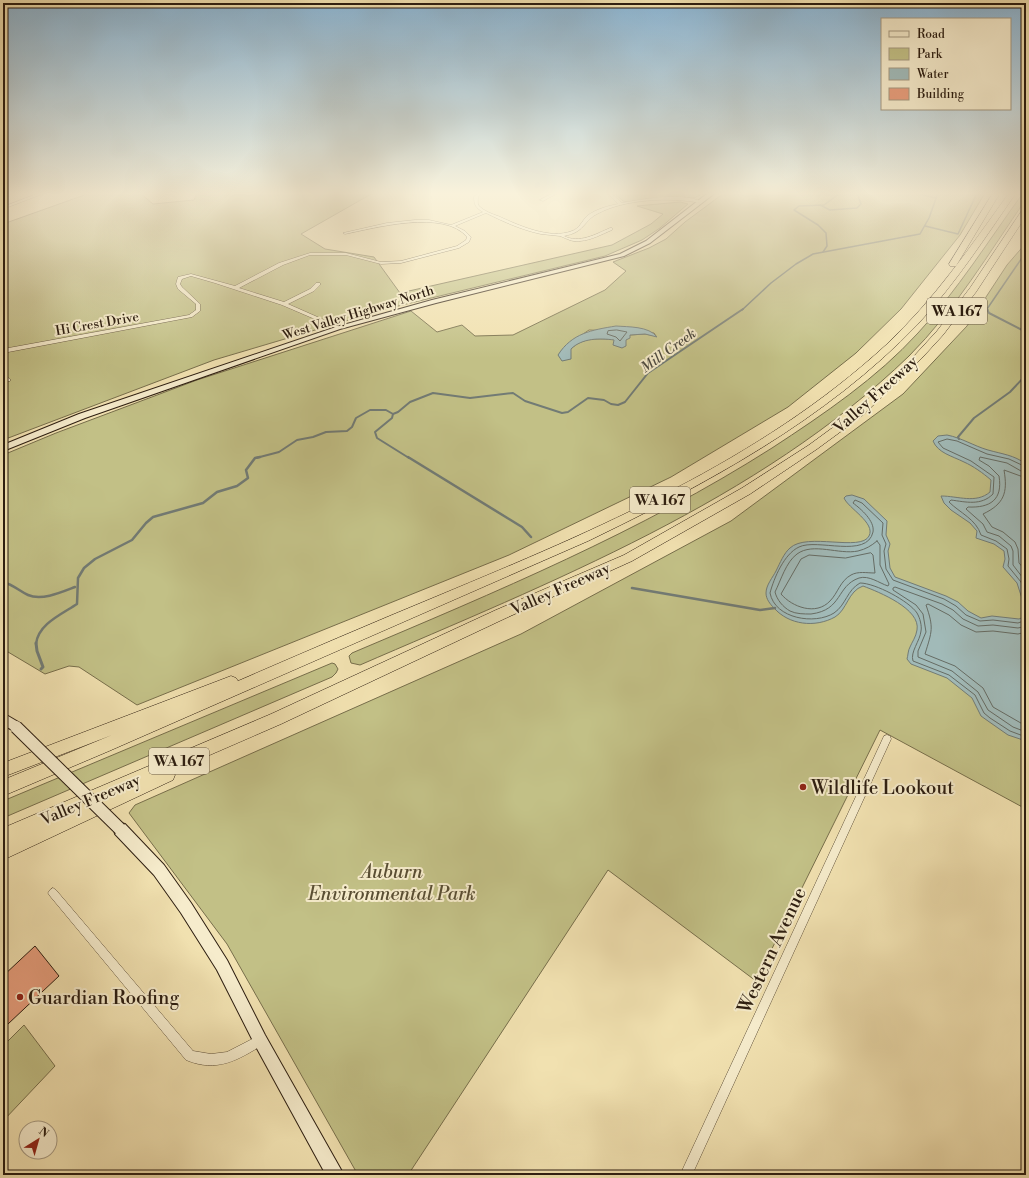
<svg xmlns="http://www.w3.org/2000/svg" width="1029" height="1178" viewBox="0 0 1029 1178" font-family="'Libre Bodoni',serif">
  <rect width="100%" height="100%" fill="#f1e1b0"/>
  <filter id="stains"><feTurbulence type="fractalNoise" baseFrequency=".005" numOctaves="4"/><feColorMatrix values="0 0 0 0 .2 0 0 0 0 .09 0 0 0 0 .02 0 0 0 .5 -.17"/></filter>
  <radialGradient id="worn" r=".72"><stop offset=".6" stop-color="#630" stop-opacity="0"/><stop offset="1" stop-color="#630" stop-opacity=".3"/></radialGradient>
  <!-- green -->
  <g fill="#c2c086" stroke="#776e4b" fill-rule="evenodd">
    <path d="M90,193h50l13,11 41,-4 3,-7h176l-72,41 24,15 49,8 26,36 212,-48 39,-21 12,-10 -26,-8 43,-4 8,2 -28,24 -18,12 -37,16 -219,53 -172,51 -211,80v-216z"/>
    <path d="M614,193h90l-10,5 -24,-1 -42,5 -5,-1z"/>
    <path d="M724,193h261l-25,42 -59,74 -45,44 -68,54 -117,70 -162,78 -372,150 -58,-38 -10,-1 -24,8 -42,-25v-194l53,-22 141,-53 214,-69 26,21 25,-7 13,11 38,-1 92,-45 21,-19 -13,-9 36,-14 17,-9 19,-17zM589,330l65,3 2,3 -11,-2 -16,1 -3,5c-19,0 -41,-6 -55,9l-7,-2z"/>
    <path d="M1023,193h3v6c-37,54 -71,111 -117,157 -150,145 -360,227 -549,309l-9,-2 -2,-7 3,-3c144,-61 288,-121 420,-205 52,-34 105,-70 146,-115 39,-42 71,-93 105,-140z"/>
    <path d="M1026,243v566l-146,-79 -124,251 -148,-111 -200,305h-50l-131,-231 -98,-131 6,-8 386,-171 210,-113 172,-127 64,-68 40,-61z"/>
    <path d="M332,663l3,1 3,5 -2,4 -4,4 -329,141v-17z"/>
    <path d="M24,1025l31,41 -52,55v-75z"/>
  </g>
  <!-- water -->
  <g fill="#a1bab8" stroke="#727b75">
    <path d="M616,326c12,1 33,0 41,11l-12,-3 -15,1v3l-4,2v6l-4,2 -9,-3 1,-5c-14,-2 -32,-2 -43,9v10l-9,2 -4,-6c14,-22 34,-25 58,-29z"/>
    <path d="M947,435c15,3 27,11 41,15 14,4 26,5 38,14v147l-9,-28 -14,-16 2,-8 -1,-8 -10,-7 -18,-6 1,-7 -7,-8 -19,-13 -7,-7 -3,-7c17,0 35,8 49,-4l1,-12c-8,-7 -18,-14 -27,-18 -12,-6 -26,-9 -31,-21l5,-5z"/>
    <path d="M852,495l12,4 23,22 -1,14 4,9 -2,7 2,17 5,9 51,19 12,6 10,9 13,7 11,-2 27,3 7,-3v125l-18,-6 -20,-14 -7,-5 -9,-18 -25,-20 -36,-14 -4,-5c1,-3 1,-9 3,-12 2,-5 6,-10 7,-17 4,-21 -38,-38 -54,-44 -15,5 -16,24 -28,31 -20,11 -46,8 -61,-9 -4,-4 -8,-9 -8,-15 0,-8 7,-16 10,-22 4,-8 8,-18 14,-23 17,-16 71,4 79,-12 7,-13 -21,-28 -25,-38l2,-2z"/>
  </g>
  <g fill="none" stroke-linecap="round" stroke-linejoin="round">
    <!-- shore -->
    <g stroke="#666c64" stroke-width="1">
      <path d="M617,330l10,2 -7,9 -4,-4 -9,-3 1,-3z"/>
      <path d="M1026,467l-17,-8 -22,-5 -30,-13 -10,-2 -9,3 5,6 28,13 23,16 -1,17c-12,12 -27,8 -42,6l-2,2c11,11 27,17 32,33l15,6 11,8 2,10 -1,7 13,16 5,16"/>
      <path d="M1026,472l-5,-1 -14,-8 -27,-6 -1,3 10,6 10,10c4,24 -9,32 -31,31l-2,2 17,15 4,8 12,4 12,10 2,5v14l13,17"/>
      <path d="M1026,478l-22,-8c4,23 0,34 -21,44l9,13 11,5 12,10 3,7 1,14 7,8"/>
      <path d="M877,541l3,4v20l9,19 -1,2c-9,-3 -19,-11 -29,-8 -23,8 -16,32 -48,36 -7,0 -15,0 -21,-3 -7,-4 -13,-11 -15,-19 6,-12 11,-30 22,-38 16,-12 42,1 61,-3 8,-2 13,-5 19,-10z"/>
      <path d="M871,553l2,2 2,18c-8,0 -17,-2 -24,2 -11,6 -13,18 -21,26 -14,15 -38,6 -49,-7l20,-35 8,-4 36,3z"/>
      <path d="M1026,620l-8,3 -25,-3 -13,1 -14,-6 -10,-9 -12,-7 -51,-19 -7,-11 -2,-18 2,-7 -4,-9 1,-12 -21,-20 -7,-3 -2,3c8,6 22,18 20,29 -6,27 -56,6 -74,15 -15,7 -25,31 -29,46 5,26 45,32 64,20 12,-8 13,-23 26,-30 15,0 49,18 57,30 3,5 5,13 4,18 -1,10 -11,21 -8,30l36,14 26,20 9,18 6,5 20,13 16,6"/>
      <path d="M1026,626l-8,2 -25,-3 -15,1 -15,-7 -10,-9 -11,-6 -47,-17 -2,1v2l23,15 7,9 3,18 -8,19v6l34,14 26,21 10,18 25,17 13,5"/>
      <path d="M1026,632l-8,2 -25,-3 -17,1 -15,-7 -12,-10 -21,-11 -2,1c8,23 6,26 -1,49l30,12 28,22 10,19 33,19"/>
    </g>
    <!-- stream-far3 -->
    <g stroke="#727b75" stroke-width="1.5">
      <path d="M915,193l21,5"/>
      <path d="M820,205l10,5 27,-2 4,-4 -4,-11"/>
      <path d="M925,226l33,8 19,-41"/>
      <path d="M823,252l4,-6 -1,-13 -8,-8 -24,-15 5,-4 25,-1 16,-12"/>
      <path d="M742,310l29,-27 25,-19 17,-10 107,-20 9,-16 9,-25"/>
      <path d="M988,310l-1,-1 39,-57"/>
    </g>
    <!-- stream-far2 -->
    <g stroke="#727b75" stroke-width="2">
      <path d="M987,309l2,4 37,19"/>
      <path d="M393,414l-1,4 -17,14 2,6 32,20"/>
      <path d="M959,439l-1,-2 16,-19 36,-26 16,-17"/>
      <path d="M256,458l23,-6 18,-12 16,-3 13,-5 21,-1 5,-4 4,-9 14,-8h16l7,4 5,-2 12,-10 23,-9 37,5 43,-5 12,8 37,12 6,-1 20,-14 16,2 7,4 7,1 7,-3 23,-29 95,-64"/>
    </g>
    <!-- stream-far1 -->
    <g stroke="#727b75" stroke-width="2.5">
      <path d="M408,457l114,70 9,10"/>
      <path d="M3,547l2,2 -2,12"/>
      <path d="M3,582c11,3 16,9 25,13 14,6 34,-3 47,-8"/>
      <path d="M632,588l128,22 15,-2"/>
      <path d="M36,644c2,-20 26,-30 41,-40l1,-26 6,-10 11,-9 37,-19 14,-17 7,-6 50,-14 14,-11 20,-6 11,-8 -2,-8 9,-12 5,-1"/>
    </g>
    <!-- stream -->
    <path stroke="#727b75" stroke-width="3" d="M36,643l1,8 6,16 -2,2"/>
  </g>
  <!-- building -->
  <path fill="#e79e7d" stroke="#2c1d10" d="M35,946l24,30 -51,48 -5,-7v-41z"/>
  <g fill="none" stroke-linecap="round" stroke-linejoin="round">
    <!-- street casing -->
    <g stroke="#5d4e38" stroke-width="1">
      <g id="street">
        <path d="M39,193h6l-42,16v-2z"/>
        <path d="M412,193h6l-5,2 -2,-1z"/>
        <path d="M478,193h4l-4,4c0,4 -1,6 1,9 5,5 13,8 19,10 20,9 52,24 74,15 7,-2 10,-10 15,-15 9,-7 21,-10 31,-12l-11,-11h4l11,10c22,-4 60,-11 80,-1l-2,1c-29,-6 -76,-4 -103,11 -9,4 -13,14 -21,18 -3,2 -8,3 -12,4 15,8 32,-2 46,-8h2v2c-10,4 -20,10 -32,11 -9,1 -12,-2 -20,-5 -6,-1 -13,-1 -19,-2 -19,-4 -37,-12 -55,-21l-31,13 10,5 6,6 -2,5 -10,6 -58,15 -20,1 -35,-9h-36l-27,10 -44,23 45,14 26,-13 6,-6h4v2l-6,6 -26,13 52,23v1l-2,1 -56,-24 -67,-22 -24,-7 -9,3 -2,5 2,3 18,17v7l-8,6 -189,36v-4l186,-34 7,-5v-6l-18,-15 -2,-5 2,-7 13,-3 44,12 44,-23 31,-10h36l35,9 20,-1 56,-15 9,-6 1,-3c-23,-28 -92,-9 -122,-3l-2,-1 44,-10 28,-3h14l22,5 32,-13c-7,-4 -9,-7 -9,-15z"/>
        <path d="M553,193h5l-15,8 -3,-1z"/>
        <path d="M3,375l7,4v2h-4l-3,-2z"/>
        <path d="M887,735l3,1 1,3 -199,436h-12l204,-439z"/>
        <path d="M53,888l3,2 137,161 18,3 16,-2 33,-17 4,1 1,4 -1,4c-26,16 -47,29 -78,16l-136,-164 -2,-3 2,-3z"/>
      </g>
    </g>
    <!-- secondary casing -->
    <g stroke="#2c1d10" stroke-width="2">
      <g id="secondary">
        <path d="M708,193h7l-65,50 -26,13 -188,47 -96,26 -255,89 -82,33v-6l76,-31 257,-87 96,-27 188,-46 26,-13z"/>
        <path d="M3,713l17,10 2,4 -2,4 -4,1 -13,-7z"/>
        <path d="M120,823l5,1 39,41 27,38 36,57 38,75 79,140h-18l-71,-130 -38,-75 -36,-57 -27,-38 -39,-41 -1,-5 1,-5z"/>
      </g>
    </g>
    <!-- highway casing -->
    <g stroke="#2c1d10" stroke-width="1">
      <g id="highway">
        <path d="M993,193h7l-44,73h-6l-1,-2z"/>
        <path d="M1009,193h7c-31,45 -61,91 -98,131 -92,96 -212,160 -330,217l-479,210 -106,45v-16l109,-45 -109,42v-14l228,-87 5,2 2,3c67,-29 134,-58 202,-86 156,-65 320,-134 446,-250 48,-45 85,-99 123,-152z"/>
        <path d="M1023,209h3v7l-50,76 -33,43 -22,24 -59,57 -45,33 -67,45 -118,67 -126,57 -225,106 -108,47 2,4 -2,5 -170,80v-32l268,-114 225,-104 128,-55 118,-67 67,-43 45,-33 61,-57 22,-24 33,-43z"/>
      </g>
    </g>
    <!-- street -->
    <use href="#street" fill="#f6eccc" fill-rule="evenodd"/>
    <!-- secondary -->
    <use href="#secondary" fill="#f6eccc" fill-rule="evenodd"/>
    <!-- highway -->
    <use href="#highway" fill="#f1e1b0" fill-rule="evenodd"/>
    <!-- secondary-bridge casing -->
    <g stroke="#2c1d10" stroke-width="14" stroke-linecap="butt">
      <path id="secondary-bridge" d="M16,727l104,102"/>
    </g>
    <!-- secondary-bridge -->
    <use href="#secondary-bridge" stroke="#f6eccc" stroke-width="12"/>
  </g>
  <!-- sky -->
  <linearGradient id="sky" x2="0" y2="1"><stop stop-color="#8bb6d5"/><stop offset="0.54" stop-color="#f9f2db"/><stop offset="1" stop-color="#f9f2db" stop-opacity="0"/></linearGradient>
  <rect width="1029" height="358" fill="url(#sky)"/>
  <!-- markers -->
  <g fill="#8f2418" stroke="#f6eccc" stroke-width="1.5">
    <circle cx="803" cy="787" r="4"/>
    <circle cx="20" cy="997" r="4"/>
  </g>
  <g text-anchor="middle" stroke-width="4" stroke-linejoin="round" paint-order="stroke">
    <!-- far-street labels -->
    <g font-size="13" fill="#2c1d10" stroke="#f6eccc">
      <text transform="translate(358 312) rotate(-17)" y="5">West Valley Highway North</text>
      <text transform="translate(97 323) rotate(-10)" y="5">Hi Crest Drive</text>
    </g>
    <!-- far-water labels -->
    <g font-size="14" font-style="italic" fill="#4f4c42" stroke="#f6eccc">
      <text transform="translate(668 350) rotate(-36)" y="5">Mill Creek</text>
    </g>
    <!-- shield labels -->
    <g fill="#f6eccc" stroke="#695b48" stroke-width="1">
      <rect x="927" y="298" width="60" height="26" rx="3"/>
      <rect x="630" y="487" width="60" height="26" rx="3"/>
      <rect x="149" y="748" width="60" height="26" rx="3"/>
    </g>
    <g font-size="15" font-weight="bold" fill="#2c1d10">
      <text x="957" y="316">WA 167</text>
      <text x="660" y="505">WA 167</text>
      <text x="179" y="766">WA 167</text>
    </g>
    <!-- street labels -->
    <g font-size="16" fill="#2c1d10" stroke="#f6eccc">
      <text transform="translate(875 394) rotate(-42)" y="6">Valley Freeway</text>
      <text transform="translate(560 588) rotate(-24)" y="6">Valley Freeway</text>
      <text transform="translate(90 799) rotate(-23)" y="6">Valley Freeway</text>
    </g>
    <!-- near-poi labels -->
    <g font-size="19" fill="#2c1d10" stroke="#f6eccc" text-anchor="start">
      <text x="811" y="794">Wildlife Lookout</text>
      <text x="28" y="1004">Guardian Roofing</text>
    </g>
    <!-- near-park labels -->
    <g font-size="19" font-style="italic" fill="#594e33" stroke="#f6eccc">
      <text x="392" y="878">Auburn<tspan x="392" dy="22">Environmental Park</tspan></text>
    </g>
    <!-- near-street labels -->
    <g font-size="19" fill="#2c1d10" stroke="#f6eccc">
      <text transform="translate(771 950) rotate(-65)" y="7">Western Avenue</text>
    </g>
  </g>
  <!-- margin -->
  <rect width="1029" height="1178" fill="none" stroke="#f1e1b0" stroke-width="16"/>
  <rect x="4" y="4" width="1021" height="1170" fill="none" stroke="#2c1d10" stroke-width="2"/>
  <rect x="8" y="8" width="1013" height="1162" fill="none" stroke="#2c1d10"/>
  <!-- legend -->
  <rect x="881" y="18" width="130" height="92" fill="#f6eccc" stroke="#a59981"/>
  <rect x="889" y="31" width="20" height="6" fill="#f6eccc" stroke="#a59981"/>
  <text x="917" y="38" font-size="12" fill="#2c1d10">Road</text>
  <rect x="889" y="48" width="20" height="12" fill="#c2c086" stroke="#a59981"/>
  <text x="917" y="58" font-size="12" fill="#2c1d10">Park</text>
  <rect x="889" y="68" width="20" height="12" fill="#a1bab8" stroke="#a59981"/>
  <text x="917" y="78" font-size="12" fill="#2c1d10">Water</text>
  <rect x="889" y="88" width="20" height="12" fill="#e79e7d" stroke="#a59981"/>
  <text x="917" y="98" font-size="12" fill="#2c1d10">Building</text>
  <!-- north arrow -->
  <g transform="translate(38 1140) rotate(37)"><circle r="19" fill="#f6eccc" stroke="#a59981"/>
  <path d="M0-3L7 15L0 10L-7 15Z" fill="#8f2418"/>
  <text y="-6" font-size="11" font-weight="bold" text-anchor="middle" fill="#2c1d10">N</text>
  </g>
  <rect width="100%" height="100%" filter="url(#stains)"/>
  <rect width="100%" height="100%" fill="url(#worn)"/>
</svg>
